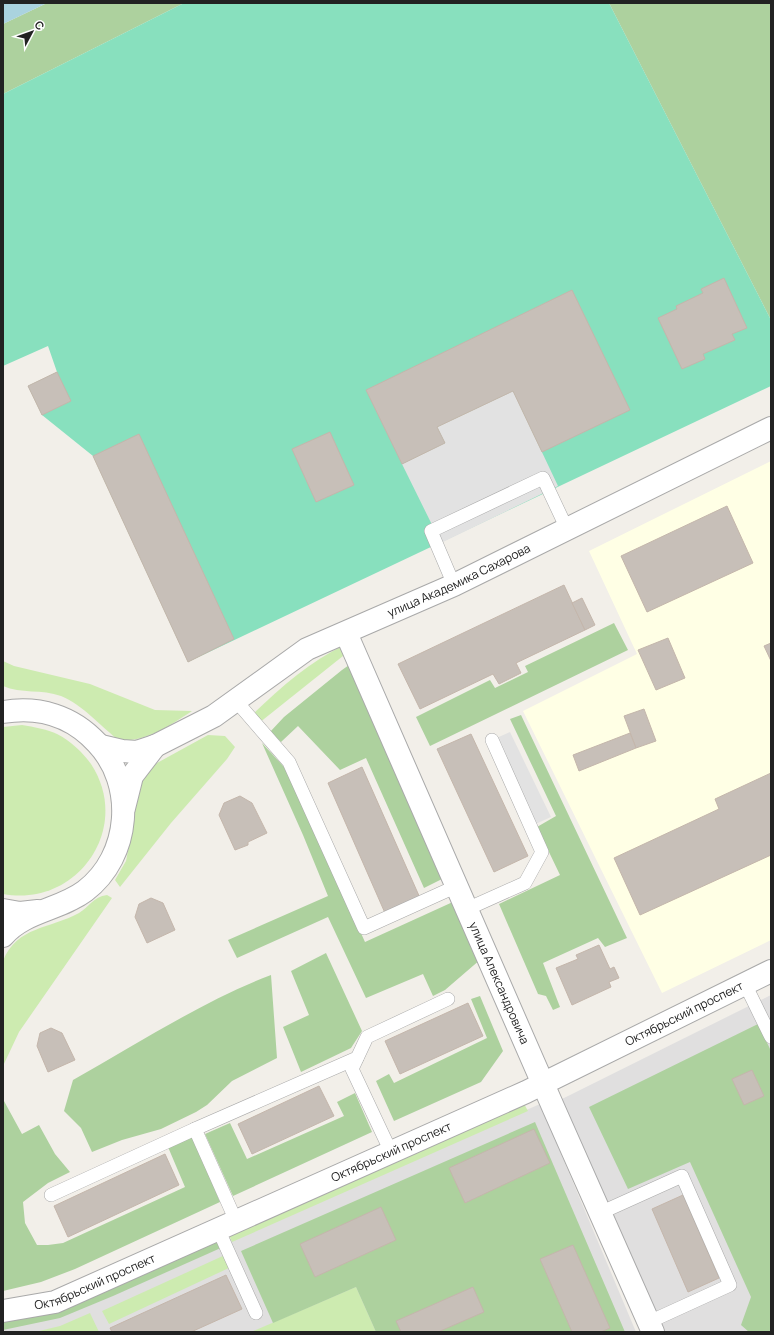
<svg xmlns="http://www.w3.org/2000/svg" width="774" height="1335" viewBox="0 0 774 1335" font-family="Manrope,sans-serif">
  <rect width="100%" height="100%" fill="#f2efe9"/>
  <!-- residential -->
  <g fill="#e0dfdf">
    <path d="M771,995v337h-108l-101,-233z"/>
    <path d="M540,1104l96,228h-633v-7l55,-12z"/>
  </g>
  <!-- education -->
  <path fill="#ffffe5" d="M771,461v479l-109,53 -139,-282 114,-57 -48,-103z"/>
  <!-- grass -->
  <g fill="#cdebb0">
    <path d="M345,645l3,7 -89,71 -7,-8c28,-27 58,-54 93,-70z"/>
    <path d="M3,661l11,5 76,18 65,26 37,1c-24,16 -43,29 -72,30 -19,-14 -38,-37 -59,-45 -19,-7 -40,-2 -58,-10z"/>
    <path d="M22,725c12,2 24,4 35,9 14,7 25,18 34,30 42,64 -14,144 -88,130v-167z"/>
    <path d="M208,735l17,1 10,11 -8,12 -56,64 -51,64 -5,-7 11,-19 4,-20 1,-19 10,-42 16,-17z"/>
    <path d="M107,895l5,3 -93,134 -16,34v-105c14,-35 47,-32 76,-48 10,-6 14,-16 28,-18z"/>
    <path d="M523,1102l5,9 -296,131 -4,-9z"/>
    <path d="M225,1255l6,12 -122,57 -7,-13z"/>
    <path d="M356,1287l20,45h-125z"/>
    <path d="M90,1313l9,19h-64l25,-6z"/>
  </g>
  <!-- forest -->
  <g fill="#add19e">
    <path d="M47,3h137l-181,91v-70z"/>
    <path d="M609,3h162v317z"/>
    <path d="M614,623l14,27 -198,96 -14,-29 74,-37 5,8 33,-16 -3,-6z"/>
    <path d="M352,663l96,213 -24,12 -58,-130 -26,12 -42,-44 -17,16 -11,-10 14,-15 58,-47z"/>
    <path d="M521,715l106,223 -22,9 -7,-9 -55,25 17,44 -7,3 -7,-14 -8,-2 -39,-90 61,-29 -23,-48 19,-11 -46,-97z"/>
    <path d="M262,743l23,25 80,174 90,-41 26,58 -36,31 -12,6 -10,-22 -57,24 -38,-81 -91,41 -9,-18 100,-44 -25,-61z"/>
    <path d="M326,953l36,78 -11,17 -50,24 -18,-45 26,-12 -18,-44z"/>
    <path d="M271,975l6,83 -45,23 -25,24 -11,7 -35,17 -39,11 -30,12 -11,-24 -17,-17 9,-31c64,-36 130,-79 198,-105z"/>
    <path d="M480,996l23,55 -22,31 -87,39 -18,-40 13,-7 5,9 93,-45 -16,-39z"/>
    <path d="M758,1024l13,27v281h-22l-8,-7 10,-28 -61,-135 -62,27 -39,-82z"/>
    <path d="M355,1093l17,39 -139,64 -28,-62 25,-11 17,36 97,-43 -7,-14z"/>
    <path d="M4,1101l18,33 17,-9 16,29 15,18 -22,11 -25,19 2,21 12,22h11l15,-2 122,-56 -17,-40 25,-11 27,66 -145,67 -34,13 -38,9z"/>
    <path d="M535,1122l90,210h-249l-20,-45 -83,36 -32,-72z"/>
    <path d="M219,1238l4,9 -110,49 -53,22 -57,12v-9z"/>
  </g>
  <!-- pitch -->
  <path fill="#88e0be" d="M184,3h425l162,317v66l-583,276 -95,-206 -51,-41 -14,-29 29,-14 -9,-26 -45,20v-272z"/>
  <!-- parking -->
  <g fill="#e2e2e2">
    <path d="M513,391l45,95 -117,57 -39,-79 43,-21 -8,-16z"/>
    <path d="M510,732l41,85 -20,9 -39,-86z"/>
  </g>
  <!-- water -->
  <path fill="#aad3df" d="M3,3h44l-44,21z"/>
  <!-- building -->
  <g fill="#c7bfb8" stroke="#c4b6ab">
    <path d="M724,278l23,50 -15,6 3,6 -32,14 2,5 -23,10 -24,-51 19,-9 -1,-3 27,-13 -2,-4z"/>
    <path d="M572,290l58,120 -88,42 -29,-61 -76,36 8,16 -43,21 -36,-74z"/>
    <path d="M57,372l14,29 -29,14 -14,-29z"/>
    <path d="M330,432l24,53 -38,17 -24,-53z"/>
    <path d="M139,434l95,205 -46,23 -95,-206z"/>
    <path d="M727,506l26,57 -106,49 -26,-56z"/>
    <path d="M564,585l21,45 -69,33 5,10 -22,11 -6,-10 -73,35 -22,-45z"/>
    <path d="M582,598l13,27 -10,5 -13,-27z"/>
    <path d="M668,638l17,40 -29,12 -18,-40z"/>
    <path d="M771,643v18l-7,-15z"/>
    <path d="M644,709l12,32 -20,7 -12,-32z"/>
    <path d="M630,733l6,15 -57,23 -6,-16z"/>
    <path d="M471,734l57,122 -34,16 -57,-123z"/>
    <path d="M362,767l58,131 -35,15 -57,-130z"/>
    <path d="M771,773v82l-131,60 -26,-57 105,-49 -4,-10z"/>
    <path d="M240,796l12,7 15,30 -19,9v3l-13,5 -16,-35 5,-12z"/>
    <path d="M151,898l12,5 12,27 -28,13 -12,-26 4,-13z"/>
    <path d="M599,945l11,24 4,-2 5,11 -10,4 2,5 -39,18 -16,-37 22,-9 -2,-4z"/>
    <path d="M468,1003l15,33 -83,38 -15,-33z"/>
    <path d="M51,1028l11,5 13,27 -27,12 -11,-26 3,-13z"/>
    <path d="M752,1070l12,26 -20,9 -12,-26z"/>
    <path d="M319,1086l15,30 -82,38 -14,-30z"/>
    <path d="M534,1129l16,34 -85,40 -16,-35z"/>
    <path d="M165,1154l14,31 -111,52 -14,-31z"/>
    <path d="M683,1195l36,83 -31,14 -36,-83z"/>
    <path d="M381,1207l15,33 -81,37 -15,-33z"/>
    <path d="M573,1245l37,83 -9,4h-29l-32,-73z"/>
    <path d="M226,1275l16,34 -51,23h-79l-2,-4z"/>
    <path d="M473,1287l11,25 -46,20h-37l-5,-11z"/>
  </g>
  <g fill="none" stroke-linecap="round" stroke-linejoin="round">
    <!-- service casing -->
    <g stroke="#a9a9a9" stroke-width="14">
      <g id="service">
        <path d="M454,585l-23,-54 112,-53 24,51"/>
        <path d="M236,701l53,61 75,166 93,-42"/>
        <path d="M467,909l58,-26 17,-31 -50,-112"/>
        <path d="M745,984l26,53"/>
        <path d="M391,1152l-39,-83 15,-32 81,-38"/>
        <path d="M51,1195l144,-66"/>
        <path d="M600,1213l82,-37 48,109 -81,37"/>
        <path d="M236,1221l-41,-92 162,-71"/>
        <path d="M218,1229l38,84"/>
      </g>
    </g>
    <!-- minor casing -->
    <g stroke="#a9a9a9" stroke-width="24">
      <g id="minor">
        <path id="s1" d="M346,633l208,476 99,223"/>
        <path id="s2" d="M101,746l21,5 15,1 18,-6 59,-30 93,-67 147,-64 317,-157"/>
        <path d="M124,808l8,-32 23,-30"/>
        <path id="s3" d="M3,1311l52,-9 471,-210 245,-121"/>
      </g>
    </g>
    <!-- tertiary casing -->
    <g stroke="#a9a9a9" stroke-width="24">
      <g id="tertiary">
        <path d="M3,712c36,-6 69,4 94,31 39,41 34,113 -12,148 -25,19 -61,20 -82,45"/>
        <path d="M3,910l17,3 18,-2"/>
      </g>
    </g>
    <!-- service -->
    <use href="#service" stroke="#fff" stroke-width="13"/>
    <!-- minor -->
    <use href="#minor" stroke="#fff" stroke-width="22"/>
    <!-- tertiary -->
    <use href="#tertiary" stroke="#fff" stroke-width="22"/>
  </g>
  <g text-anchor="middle" stroke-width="4" stroke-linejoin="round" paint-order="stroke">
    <!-- street labels -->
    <g font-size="12" fill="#222" stroke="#fff">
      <text dy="4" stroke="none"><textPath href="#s2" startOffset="403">улица Академика Сахарова</textPath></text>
      <text dy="4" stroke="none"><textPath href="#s1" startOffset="382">улица Александровича</textPath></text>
      <text dy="4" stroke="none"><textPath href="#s3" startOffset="745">Октябрьский проспект</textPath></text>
      <text dy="4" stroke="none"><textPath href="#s3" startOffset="421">Октябрьский проспект</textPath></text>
      <text dy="4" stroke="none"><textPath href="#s3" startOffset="97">Октябрьский проспект</textPath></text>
    </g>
  </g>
  <!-- border -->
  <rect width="774" height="1335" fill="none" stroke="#222222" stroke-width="8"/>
  <!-- north arrow -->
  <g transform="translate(32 32) rotate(49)" stroke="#ffffff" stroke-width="3" paint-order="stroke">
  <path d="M0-3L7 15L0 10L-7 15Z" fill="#222222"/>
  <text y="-6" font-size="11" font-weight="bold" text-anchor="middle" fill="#222222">С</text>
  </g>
</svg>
